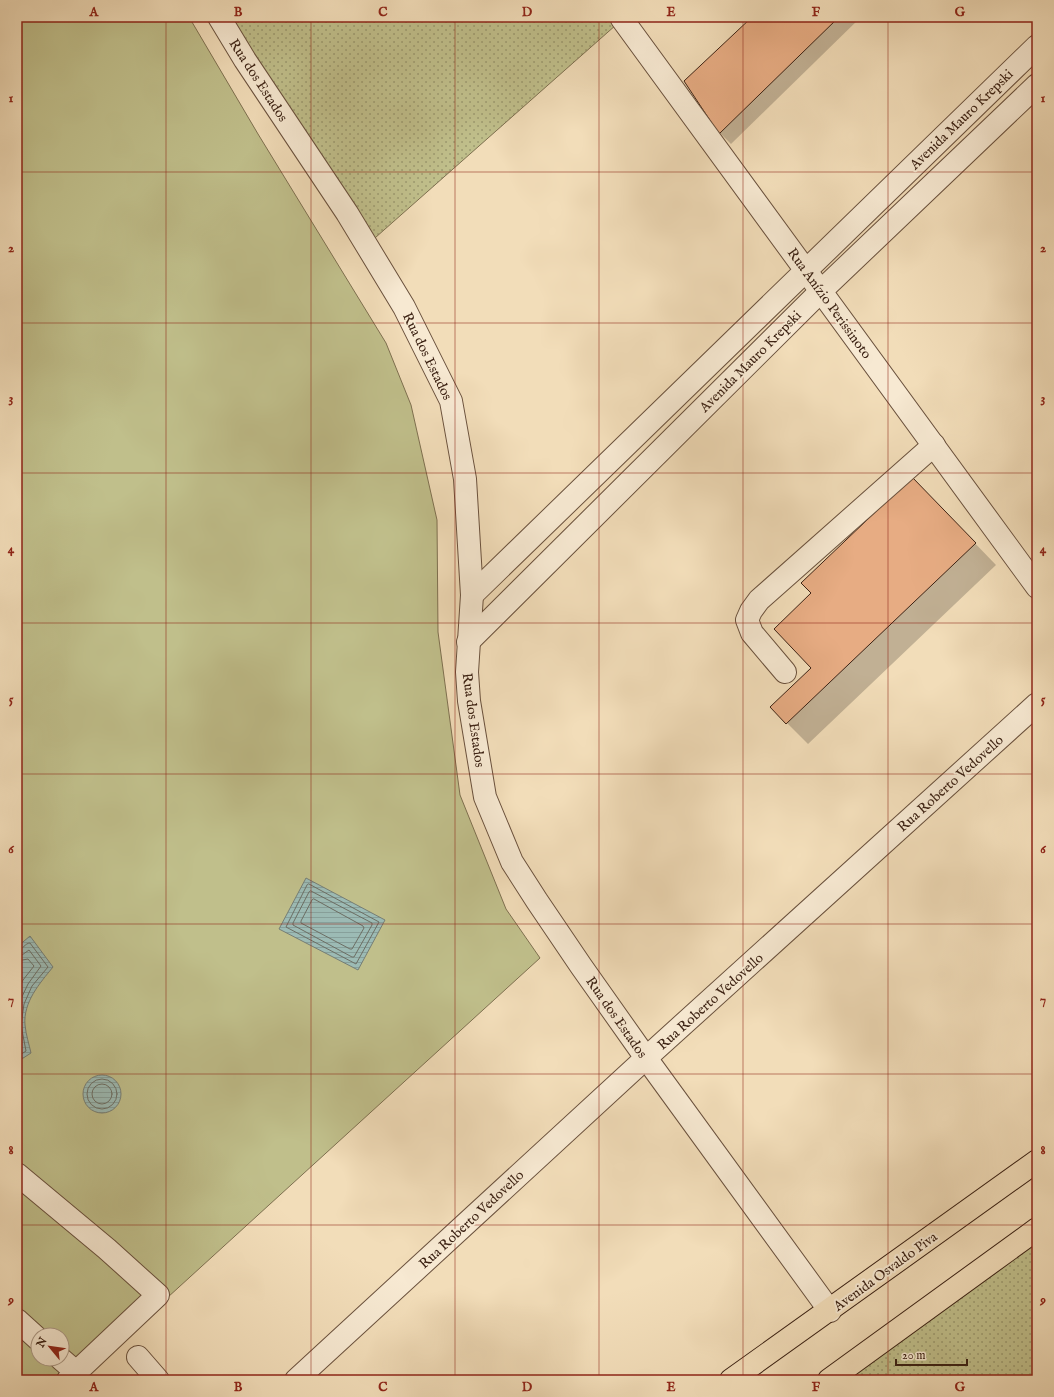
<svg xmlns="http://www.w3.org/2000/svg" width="1054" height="1397" viewBox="0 0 1054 1397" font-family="'IM FELL English',serif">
  <defs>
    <pattern id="grass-dots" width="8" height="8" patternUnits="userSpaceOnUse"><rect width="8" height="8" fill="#c0bf8b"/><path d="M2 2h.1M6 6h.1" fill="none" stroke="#9d9b70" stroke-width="1.8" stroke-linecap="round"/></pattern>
    <pattern id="water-rules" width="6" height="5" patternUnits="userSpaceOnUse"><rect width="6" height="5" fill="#9cbbb5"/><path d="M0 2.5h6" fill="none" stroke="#87a09b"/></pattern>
  </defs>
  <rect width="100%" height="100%" fill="#f2ddb9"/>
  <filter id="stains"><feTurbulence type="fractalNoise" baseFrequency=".005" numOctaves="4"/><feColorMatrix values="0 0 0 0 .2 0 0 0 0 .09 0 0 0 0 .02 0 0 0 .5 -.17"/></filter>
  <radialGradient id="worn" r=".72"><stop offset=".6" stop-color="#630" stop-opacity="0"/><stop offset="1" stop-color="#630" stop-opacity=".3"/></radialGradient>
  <!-- grass -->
  <g fill="url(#grass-dots)" stroke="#7e7050">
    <path d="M210,17h415l-258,228z"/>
    <path d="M1037,1229v151h-208z"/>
  </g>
  <!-- pitch -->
  <path fill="#c0bf8b" stroke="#7e7050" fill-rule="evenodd" d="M17,17h172l69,117 128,209 25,62 26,115 1,112 22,163 46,114 34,49 -463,422h-60zM38,1335h24v24h-24z"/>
  <!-- water -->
  <g fill="url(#water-rules)" stroke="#767e75">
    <path d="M306,878l79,42 -27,50 -79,-41z"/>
    <path d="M30,936l23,31c-13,16 -30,35 -28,58 1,10 4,19 6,28l-14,9v-115z"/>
    <circle cx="102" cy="1094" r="19"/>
  </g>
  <!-- shadow -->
  <g fill="#0003">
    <path d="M753,17h108l-130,127 -11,-11 -35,-52z"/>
    <path d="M912,478l84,87 -188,179 -21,-21 25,-55v-75z"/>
  </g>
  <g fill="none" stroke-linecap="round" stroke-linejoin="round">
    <!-- shore -->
    <g stroke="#6c6e64" stroke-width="1">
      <path d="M309,884l70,38 -23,42 -70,-37 21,-42z"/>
      <path d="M311,891l61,32v2l-18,32h-2l-59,-32v-2l16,-31z"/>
      <path d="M314,899l49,27 1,2 -12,21h-2l-49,-26v-2l11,-21z"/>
      <path d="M17,950c6,0 8,-7 13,-7l18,24 -16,19 -8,18 -3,21 5,26 -9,6"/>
      <path d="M17,955h5l7,-5 12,16 -13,18 -9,19 -2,11"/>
      <path d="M17,961l11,-2 6,7 -11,14 -6,12"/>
      <circle cx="102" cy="1094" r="15"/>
      <circle cx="102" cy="1094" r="10"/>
    </g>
  </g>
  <!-- building -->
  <g fill="#e7ac83" stroke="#3c2214">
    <path d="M752,17h87l-120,117 -35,-53z"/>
    <path d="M912,477l64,66 -190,181 -16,-17 41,-39 -37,-39 37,-36 -10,-10z"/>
  </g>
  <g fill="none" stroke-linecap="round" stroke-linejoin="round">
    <!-- minor casing -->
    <g stroke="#6a513d" stroke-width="24">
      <g id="minor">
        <path d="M219,17l26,43 102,153 57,94 47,94 14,78 7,116 -5,77 2,29 16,96 27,65 25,39 44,65 65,92 184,253"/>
        <path d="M622,19l415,568"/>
        <path d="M472,595l565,-549"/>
        <path d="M468,642l353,-351 216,-206"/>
        <path d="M785,672l-33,-39 -5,-13 4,-9 8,-11 175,-155"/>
        <path d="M17,1174l90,75 51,46 -90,85"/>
        <path d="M17,1320l21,19"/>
        <path d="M138,1357l20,23"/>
        <path d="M61,1359l15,13"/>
        <path d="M296,1380l350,-322 391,-354"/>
      </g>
    </g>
    <!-- major casing -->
    <g stroke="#3c2214" stroke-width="24">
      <g id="major">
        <path d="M731,1380l306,-219"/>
        <path d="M829,1380l208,-151"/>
      </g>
    </g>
    <!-- minor -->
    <use href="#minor" stroke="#f7e9d2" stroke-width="22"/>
    <!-- major -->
    <use href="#major" stroke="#f2ddb9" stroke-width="22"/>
  </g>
  <!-- grid -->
  <path fill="none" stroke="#8f2418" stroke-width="1" stroke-opacity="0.55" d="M166,17v1363M311,17v1363M455,17v1363M599,17v1363M743,17v1363M888,17v1363M17,172h1020M17,323h1020M17,473h1020M17,623h1020M17,774h1020M17,924h1020M17,1074h1020M17,1225h1020"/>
  <g text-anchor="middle" stroke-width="4" stroke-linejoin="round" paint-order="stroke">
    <!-- street labels -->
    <g font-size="14" fill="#3c2214" stroke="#f7e9d2">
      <text transform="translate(259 80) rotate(57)" y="5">Rua dos Estados</text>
      <text transform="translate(961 119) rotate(-44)" y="5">Avenida Mauro Krepski</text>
      <text transform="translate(830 303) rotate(54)" y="5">Rua Anízio Perissinoto</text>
      <text transform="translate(428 356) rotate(64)" y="5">Rua dos Estados</text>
      <text transform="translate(750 361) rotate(-45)" y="5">Avenida Mauro Krepski</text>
      <text transform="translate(474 720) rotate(82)" y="5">Rua dos Estados</text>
      <text transform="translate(950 783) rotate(-42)" y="5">Rua Roberto Vedovello</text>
      <text transform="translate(710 1001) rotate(-42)" y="5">Rua Roberto Vedovello</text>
      <text transform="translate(617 1017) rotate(55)" y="5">Rua dos Estados</text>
      <text transform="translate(471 1219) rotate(-43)" y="5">Rua Roberto Vedovello</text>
      <text transform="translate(885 1271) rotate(-36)" y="5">Avenida Osvaldo Piva</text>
    </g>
  </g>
  <!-- margin -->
  <rect width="1054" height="1397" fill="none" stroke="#f2ddb9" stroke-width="44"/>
  <!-- north arrow -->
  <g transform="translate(50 1347) rotate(299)"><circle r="19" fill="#f7e9d2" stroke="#ac9986"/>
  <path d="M0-3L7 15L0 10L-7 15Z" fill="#8f2418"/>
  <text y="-6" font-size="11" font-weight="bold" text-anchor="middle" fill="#3c2214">N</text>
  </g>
  <!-- scale -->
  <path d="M896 1359v6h71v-6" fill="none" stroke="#3c2214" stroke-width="2"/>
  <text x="902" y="1359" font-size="12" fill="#3c2214" stroke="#f7e9d2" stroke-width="3" paint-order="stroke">20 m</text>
  <rect x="22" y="22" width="1010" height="1353" fill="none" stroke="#8f2418" stroke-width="1.5"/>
  <g font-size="13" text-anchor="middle" font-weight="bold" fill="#8f2418">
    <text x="94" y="16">A</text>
    <text x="238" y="16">B</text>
    <text x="383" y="16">C</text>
    <text x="527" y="16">D</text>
    <text x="671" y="16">E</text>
    <text x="816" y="16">F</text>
    <text x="960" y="16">G</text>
    <text x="11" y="102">1</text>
    <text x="1043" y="102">1</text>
    <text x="11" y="252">2</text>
    <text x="1043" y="252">2</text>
    <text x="11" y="402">3</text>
    <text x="1043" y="402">3</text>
    <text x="11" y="553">4</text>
    <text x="1043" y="553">4</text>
    <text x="11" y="703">5</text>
    <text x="1043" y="703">5</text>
    <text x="11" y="853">6</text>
    <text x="1043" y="853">6</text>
    <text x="11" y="1004">7</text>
    <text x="1043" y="1004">7</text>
    <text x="11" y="1154">8</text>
    <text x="1043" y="1154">8</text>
    <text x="11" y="1304">9</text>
    <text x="1043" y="1304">9</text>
    <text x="94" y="1391">A</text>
    <text x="238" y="1391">B</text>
    <text x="383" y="1391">C</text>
    <text x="527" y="1391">D</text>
    <text x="671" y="1391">E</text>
    <text x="816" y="1391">F</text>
    <text x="960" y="1391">G</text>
  </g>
  <rect width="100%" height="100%" filter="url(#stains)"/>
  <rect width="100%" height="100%" fill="url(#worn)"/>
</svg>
